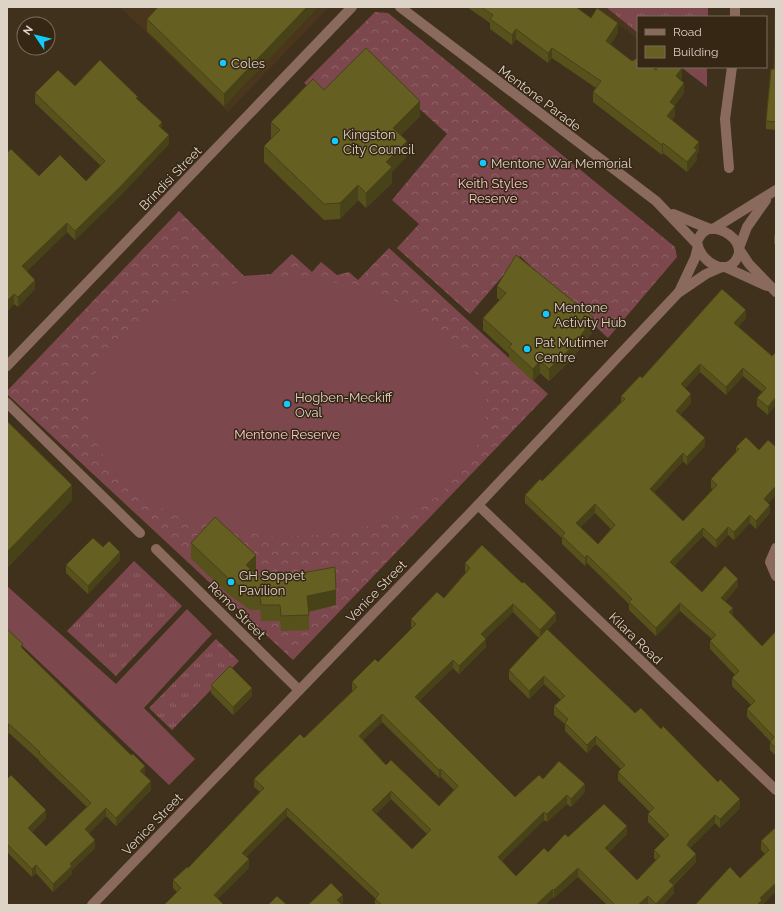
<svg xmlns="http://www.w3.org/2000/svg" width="783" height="912" viewBox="0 0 783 912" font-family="Raleway,sans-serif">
  <defs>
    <pattern id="grass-tufts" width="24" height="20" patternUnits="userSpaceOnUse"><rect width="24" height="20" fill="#7c484d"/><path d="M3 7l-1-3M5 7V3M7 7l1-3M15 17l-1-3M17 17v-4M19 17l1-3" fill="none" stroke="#8e6265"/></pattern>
    <pattern id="forest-crowns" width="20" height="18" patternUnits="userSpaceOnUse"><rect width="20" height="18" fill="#7c484d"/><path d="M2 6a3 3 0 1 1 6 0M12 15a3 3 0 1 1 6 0" fill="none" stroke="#8e6265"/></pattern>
  </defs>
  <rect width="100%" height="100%" fill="#40311d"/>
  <!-- built -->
  <g fill="#4a361c">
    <path d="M120,7h209l-101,105z"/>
    <path d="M595,7h111l-68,10v22z"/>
  </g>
  <!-- grass -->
  <g fill="url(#grass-tufts)">
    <path d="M606,7h102v10h-70v16z"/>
    <path d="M681,67h26v20z"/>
    <path d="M134,561l48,45 -66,70 -49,-45z"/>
    <path d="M216,639l23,22 -67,69 -23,-22z"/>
  </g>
  <!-- forest -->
  <g fill="url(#forest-crowns)">
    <path d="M375,12l13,1 287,234 2,10 -69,81 -88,-82 -50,58 -73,-66 22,-24 -27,-24 55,-66 -82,-75 -39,43 -22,-19z"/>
    <path d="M179,211l65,65 27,-2 21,-20 20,18 9,-10 16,13 12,-3 9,8 31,-32 159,146 -255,266 -286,-266v-3z"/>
  </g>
  <!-- garden -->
  <g fill="#7c484d">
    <path d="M282,278l70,6 39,15 30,16 29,24 20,24 16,35 -1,30 -16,36 -32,33 -59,27 -48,10 -51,3 -46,-6 -55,-14 -38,-21 -29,-27 -17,-30 -6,-28 3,-26 9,-21 23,-29 30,-27 50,-18 42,-9z"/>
    <path d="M7,586l109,98 71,-75 25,25 -68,74 51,51 -26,26 -162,-154z"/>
  </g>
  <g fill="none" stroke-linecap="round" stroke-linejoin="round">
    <!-- minor -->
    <g stroke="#8a6a5c" stroke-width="10">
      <path d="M400,7l256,194 41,43"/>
      <path d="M735,17v-10"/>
      <path d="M729,168l-4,-49 7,-52"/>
      <path d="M673,214l37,15"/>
      <path d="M708,229c14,-2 32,9 31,24 -8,28 -40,10 -42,-12l5,-8z"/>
      <path d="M713,229l63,-39"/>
      <path d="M739,248l8,-21 19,-27"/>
      <path d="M739,249l10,15 27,28"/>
      <path d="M725,267l42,19"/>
      <path d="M679,292l16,-34 3,-12"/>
      <path d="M7,366l345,-359"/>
      <path d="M7,403l133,130"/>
      <path d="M478,505l298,285"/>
      <path d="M776,548l-6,14 6,14"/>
      <path d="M156,549l143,141"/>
      <path d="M92,905l386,-400 200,-212 28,-19 16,-7"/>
    </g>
  </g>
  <!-- wall -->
  <g fill="#57521c" fill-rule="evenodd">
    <path d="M318,7l-94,99 -77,-75v-12z"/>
    <path d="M467,7h109l15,11 27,15 -8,12 22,16 24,9 26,8 -2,2 4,13 -9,12v11l-3,4 27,32 -2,1v7l-10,12 -24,-19 -1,2 -69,-53v-10l3,-4 -44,-30 -4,5 -32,-24 -4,6 -22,-16v-6z"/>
    <path d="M776,7v123l-10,-1v-8l8,-52z"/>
    <path d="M75,86l63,14 24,29 7,15 -49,52 -45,44 -8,-8 -40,39 8,18 -17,18 -4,-3 -7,7v-158l32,23 47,5 15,-15 -66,-63v-10z"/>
    <path d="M324,90l96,26 -19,19 6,21 -15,16v11l-26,25 -8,-8 -18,19 -16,1 -60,-58v-16l8,-8h-1v-16z"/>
    <path d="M776,233v12l-2,-1v-8z"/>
    <path d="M497,286l97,44 -22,29 -23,22 -9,-8 -7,8 -24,-22v-5l-26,-24v-12l17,-18 -3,-2z"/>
    <path d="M746,318l-8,9 34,29 -4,59 -11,-9v-8l5,-6 -19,-16 -17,19 -26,-23 -15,16 6,15 -11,12 25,31 -18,19 -4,-4 -29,31 29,29 30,-31 -2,-2v-9l25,-27v-5l10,-10 22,66 2,10 -14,16 -6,-6 -16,17 -6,-5 -12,13 -13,-12 -29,30 28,26 36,-5 -13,14 8,15 29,30 14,-15v125l-6,-6v-9l-23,-24v-8l4,-4 -19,-19v-8l3,-3 -25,-26v-8l2,-2 -32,-28 -24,25 -27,-26v-6l-42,-41 -2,3 -23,-22v-6l-37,-35v-8l17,-14 79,-79v-6l21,-18zM595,513l16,16 -13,15 -18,-17z"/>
    <path d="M7,421l65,79 -64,67 -1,-2z"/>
    <path d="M191,543l65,28 -2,1 9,8 73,25 -27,7v18l-28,1 -1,-10h-19l-1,-11h-10l-22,-16 -37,-35z"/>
    <path d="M120,560l-32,34 -22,-21v-8z"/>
    <path d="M465,563l91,58 -9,9 88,83 26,16 79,79 -20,20 -5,-5 -25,25 6,14 -22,23v8l-11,12h-14l-1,-1 -2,1h-39l-29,-28 -24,21 -1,-1 -8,8h-170v-7l-88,-82 -41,41 3,11 -72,24 -4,-4v-8l15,-12 72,-76 -6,-5v-8l50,-41 49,-47 -1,-1v-8l26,-20 34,-34 -1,-1v-8l33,-21 22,-26 -1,-1zM513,612l26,26 -30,32v9l20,20 15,-15 17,16 -7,6v9l11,9v7l22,22 9,-9 25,25 -3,3v8l32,32 -2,2v8l17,17 -11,11v8l2,2 -19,20 -28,-28 18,-18 -59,3 -52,39 -14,-15 42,-41 3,2 20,-18 4,3 14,-15 -42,-13 -28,18 -96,-96 34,-33 6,6 27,-27 -1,-8zM382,722l57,56 2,-1 13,13 -15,16 -53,-41 -23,-25zM391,799l36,35 -15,15 -36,-35z"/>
    <path d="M7,629l16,20 122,125 -1,1 7,15 -35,36 -10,-10 -17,17 6,15 -23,22v4l-19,18 -17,-19 -4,4 -24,-24h-1v-74l39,39 -14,14 14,14 41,-39 -48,-46v-1l-30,-27 -2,2z"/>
    <path d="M211,685l41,11 -19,19 -22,-22z"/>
    <path d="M776,827v64l-14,14 -22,-27 25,-24 -4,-4v-9z"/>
  </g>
  <!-- shaded-wall -->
  <g fill="#474217">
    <path d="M307,7h11l-94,99v-12z"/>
    <path d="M618,23v10l-12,18v-10z"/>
    <path d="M516,29v10l-4,6v-10z"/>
    <path d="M552,48v10l-4,5v-10z"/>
    <path d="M682,68v10l-6,8v-10z"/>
    <path d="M684,83v10l-14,19v-10z"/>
    <path d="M420,101v15l-27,27v-15z"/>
    <path d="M675,106v10l-8,10v-10z"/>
    <path d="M162,122v10l-3,-6z"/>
    <path d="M169,135v9l-49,52 -45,44v-9z"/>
    <path d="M407,141v15l-15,16v11l-26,25v-15l20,-31z"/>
    <path d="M699,142v10l-2,1v7l-10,12v-10l7,-14z"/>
    <path d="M663,143v10l-1,2v-10z"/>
    <path d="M358,185v15l-18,19v-16z"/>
    <path d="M67,223v9l-45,44v-10z"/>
    <path d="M35,280v9l-17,18v-10z"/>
    <path d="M14,294v10l-7,7v-10z"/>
    <path d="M746,310v8l-12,13v-8z"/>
    <path d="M594,318v12l-22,29 -23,22v-12z"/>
    <path d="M540,361v12l-7,8v-12z"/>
    <path d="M700,364v8l-19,21v-9z"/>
    <path d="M743,368v8l-17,19v-8z"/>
    <path d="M691,394v9l-15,16v-8z"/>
    <path d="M776,397v8l-8,10v-8z"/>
    <path d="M705,438v8l-18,19v-8z"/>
    <path d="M683,453v8l-33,36v-8z"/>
    <path d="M72,485v15l-64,67v-16z"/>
    <path d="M776,486v9l-12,13v-9z"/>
    <path d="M595,504v9l-19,19v-9z"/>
    <path d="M770,505v8l-14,16v-8z"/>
    <path d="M750,515v8l-16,17v-8z"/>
    <path d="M728,527v8l-12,13v-8z"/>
    <path d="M703,528v8l-33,34v-8z"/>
    <path d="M120,552v8l-32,34v-8z"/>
    <path d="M256,555v16l-10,10v-16z"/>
    <path d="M587,555v8l-2,3v-8z"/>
    <path d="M738,579v8l-17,19v-8z"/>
    <path d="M336,590v15l-29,7v-16z"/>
    <path d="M680,603v8l-24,25v-8z"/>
    <path d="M513,604v8l-32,31v-9z"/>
    <path d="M733,608v8l-4,-4z"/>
    <path d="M556,613v8l-16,17v-8z"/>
    <path d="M486,639v8l-27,27v-8z"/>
    <path d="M23,644v8l-2,-5z"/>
    <path d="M453,660v8l-38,37v-8z"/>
    <path d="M544,676v8l-15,15v-8z"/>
    <path d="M252,688v8l-19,19v-8z"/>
    <path d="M382,714v8l-23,22v-8z"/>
    <path d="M9,724v9l-2,2v-8z"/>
    <path d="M596,736v8l-9,9v-8z"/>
    <path d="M145,766v8l-5,5v-8z"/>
    <path d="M441,769v8l-2,1v-8z"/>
    <path d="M151,781v9l-35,36v-8z"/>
    <path d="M585,784v8l-14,15v-8z"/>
    <path d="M391,791v8l-19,19v-8z"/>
    <path d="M567,795v9l-20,18v-8z"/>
    <path d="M740,799v9l-20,20v-9z"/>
    <path d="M106,808v8l-21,21v-8z"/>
    <path d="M287,808v8l-45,45v-8z"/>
    <path d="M46,810v8l-18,18v-8z"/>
    <path d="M544,812v8l-46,45v-8z"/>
    <path d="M715,815v8l-25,25 -3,5v-8l3,-5z"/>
    <path d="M627,826v8l-22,22v-8z"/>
    <path d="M95,840v8l-23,22v4l-19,18v-8l17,-20z"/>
    <path d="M696,854v8l-27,27v-8z"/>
    <path d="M249,859v9l-35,35v-8z"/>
    <path d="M36,865v8l-4,4v-8z"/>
    <path d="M578,868v9l-24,21v-8z"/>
    <path d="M776,883v8l-14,14h-5l3,-7z"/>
    <path d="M674,885v8l-11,12h-7v-1z"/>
    <path d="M553,889v8l-8,8h-9z"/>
    <path d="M343,895v8l-2,2 -4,-5z"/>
    <path d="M648,896v8l-2,1h-8z"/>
  </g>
  <!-- building -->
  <g fill="#655f21" stroke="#474217" fill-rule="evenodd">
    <path d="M158,7h149l-83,87 -77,-75z"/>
    <path d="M481,7h95l15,11 6,-10 21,15 -12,18 26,20 6,-3v9h14l4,3 2,-3h22l2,1 -6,8 8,7 -14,19 5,4 -8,10 32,26 -5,6 3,2 -10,12 -24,-19 -1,2 -69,-53 8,-11 -49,-33 -4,5 -32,-24 -4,6 -22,-16 3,-4z"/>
    <path d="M775,7h1v115l-10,-1 5,-52h3z"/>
    <path d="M366,48l54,53 -27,27 14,13 -21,21 6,5 -26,26 -8,-8 -18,18 -16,1 -60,-58 16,-16 -9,-8 42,-43 11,11z"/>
    <path d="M100,60l38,37 -2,1 26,24 -3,4 10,9 -49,52 -45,44 -8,-8 -45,43 13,14 -17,17 -4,-3 -7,7v-148l4,-4 28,27 21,-21 26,26 19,-20 -70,-68 23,-23 17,16z"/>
    <path d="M516,255l78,63 -22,29 -23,22 -9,-8 -7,8 -24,-22 3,-3 -29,-26 23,-25 -9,-7z"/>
    <path d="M722,289l24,21 -12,13 38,33 4,-4v45l-8,10 -11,-9 9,-10 -23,-20 -17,19 -26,-23 -19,20 10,10 -15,17 29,27 -18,19 -4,-4 -33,36 33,32 34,-36 -6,-6 28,-30 -3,-2 10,-10 13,13 9,-10 8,7v39l-12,13 6,6 -14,16 -6,-6 -16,17 -6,-5 -12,13 -13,-12 -33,34 32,30 23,-26 13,13 -17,19 12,10 -4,4 33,34 14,-15v117l-6,-6 4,-5 -27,-28 8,-8 -23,-23 7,-7 -29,-30 6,-6 -36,-32 -24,25 -27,-26 3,-3 -45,-44 -2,3 -23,-22 3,-3 -40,-38 15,-16 2,2 83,-82 -4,-3 19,-20 2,2zM595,504l20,21 -17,19 -22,-21z"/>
    <path d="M7,421l65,64 -64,66 -1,-1z"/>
    <path d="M215,517l41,38 -10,10 17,15 72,-13 1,23 -29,6 2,19 -28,1 -1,-11h-19l-1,-11h-10l-22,-16 -37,-35z"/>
    <path d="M93,538l10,9 6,-6 11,11 -32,34 -22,-21z"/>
    <path d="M482,545l40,38 2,-1 32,31 -16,17 -27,-26 -32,30 5,5 -27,27 -6,-6 -38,37 100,100 24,-22 4,4 16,-18 26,23 -14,15 -4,-4 -20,19 -3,-2 -46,45 18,19 28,-28 4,4 17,-18 3,3 36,-33 23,22 -22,22 32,32 23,-24 -6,-6 15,-15 -21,-21 6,-6 -36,-36 7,-7 -29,-29 -9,9 -22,-22 3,-4 -14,-13 11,-10 -21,-20 -15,15 -20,-21 38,-41 88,84 6,-5 20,21 2,-3 55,56 2,-3 20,20 -20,20 -5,-4 -25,25 -3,5 9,9 -27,27 5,4 -18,19 -8,-8 -10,9h-23l-37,-37 -24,22 -1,-1 -17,16h-154l-7,-6 4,-5 -92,-86 -45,45 7,6 -35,36 10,10h-60l17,-17 -8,-8 14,-13 1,1 76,-80 -10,-9 46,-45 4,4 53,-51 -5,-5 23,-23 3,3 38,-38 -5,-5 26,-27 7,6 26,-30 -5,-5zM382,714l57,56 2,-1 17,17 -19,20 -48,-46 -5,5 -27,-29zM391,791l40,39 -19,19 -40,-39z"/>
    <path d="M7,629l16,15 -2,3 110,108 2,-1 12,12 -5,5 11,10 -35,37 -10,-10 -21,21 10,11 -25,24 2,2 -19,18 -17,-19 -4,4 -24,-24h-1v-66l4,-4 35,35 -18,18 18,18 45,-43 -52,-50 1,-1 -31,-28 -2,3z"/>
    <path d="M230,666l22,22 -19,19 -22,-22z"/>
    <path d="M776,827v56l-16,15 2,2 -5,5h-62l35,-38 10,11 29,-28 -8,-9z"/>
    <path d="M331,883l12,12 -6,5 5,5h-34z"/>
    <path d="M277,896l10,9h-19z"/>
  </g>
  <!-- markers -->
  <g fill="#13cafb" stroke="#362714" stroke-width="1.5">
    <circle cx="223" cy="63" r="4"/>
    <circle cx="335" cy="141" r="4"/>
    <circle cx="483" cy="163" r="4"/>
    <circle cx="546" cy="314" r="4"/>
    <circle cx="527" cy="349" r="4"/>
    <circle cx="287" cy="404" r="4"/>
    <circle cx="231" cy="582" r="4"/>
  </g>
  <g text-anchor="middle" stroke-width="3" stroke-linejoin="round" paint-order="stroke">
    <!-- poi labels -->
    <g font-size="13" fill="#ddd3c7" stroke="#362714" text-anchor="start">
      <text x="231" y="68">Coles</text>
      <text x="343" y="139">Kingston<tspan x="343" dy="15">City Council</tspan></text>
      <text x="491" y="168">Mentone War Memorial</text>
      <text x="554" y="312">Mentone<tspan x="554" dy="15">Activity Hub</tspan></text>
      <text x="535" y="347">Pat Mutimer<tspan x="535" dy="15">Centre</tspan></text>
      <text x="295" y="402">Hogben-Meckiff<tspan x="295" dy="15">Oval</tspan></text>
      <text x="239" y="580">GH Soppet<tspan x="239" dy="15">Pavilion</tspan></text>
    </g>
    <!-- street labels -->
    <g font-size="13" fill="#ddd3c7" stroke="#362714">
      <text transform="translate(540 98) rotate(37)" y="5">Mentone Parade</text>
      <text transform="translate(170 178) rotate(-46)" y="5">Brindisi Street</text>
      <text transform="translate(376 591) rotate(-46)" y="5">Venice Street</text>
      <text transform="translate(237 610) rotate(45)" y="5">Remo Street</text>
      <text transform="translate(636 638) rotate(44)" y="5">Kilara Road</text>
      <text transform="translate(152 824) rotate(-46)" y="5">Venice Street</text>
    </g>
    <!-- park labels -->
    <g font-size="13" fill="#f9cace" stroke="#362714">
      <text x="493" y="188">Keith Styles<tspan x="493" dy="15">Reserve</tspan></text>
      <text x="287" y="439">Mentone Reserve</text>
    </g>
  </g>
  <!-- border -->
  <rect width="783" height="912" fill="none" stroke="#ddd3c7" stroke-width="16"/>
  <!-- legend -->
  <rect x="637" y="16" width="130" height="52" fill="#362714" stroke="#796c5c"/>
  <rect x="645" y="29" width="20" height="6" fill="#8a6a5c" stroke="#796c5c"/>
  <text x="673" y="36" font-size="12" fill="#ddd3c7">Road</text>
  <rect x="645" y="46" width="20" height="12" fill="#655f21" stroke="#796c5c"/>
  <text x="673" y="56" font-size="12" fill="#ddd3c7">Building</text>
  <!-- north arrow -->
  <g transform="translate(36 36) rotate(305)"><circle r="19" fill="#362714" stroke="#796c5c"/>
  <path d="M0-3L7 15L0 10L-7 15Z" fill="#13cafb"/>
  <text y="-6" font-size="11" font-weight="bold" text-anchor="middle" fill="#ddd3c7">N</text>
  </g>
</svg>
